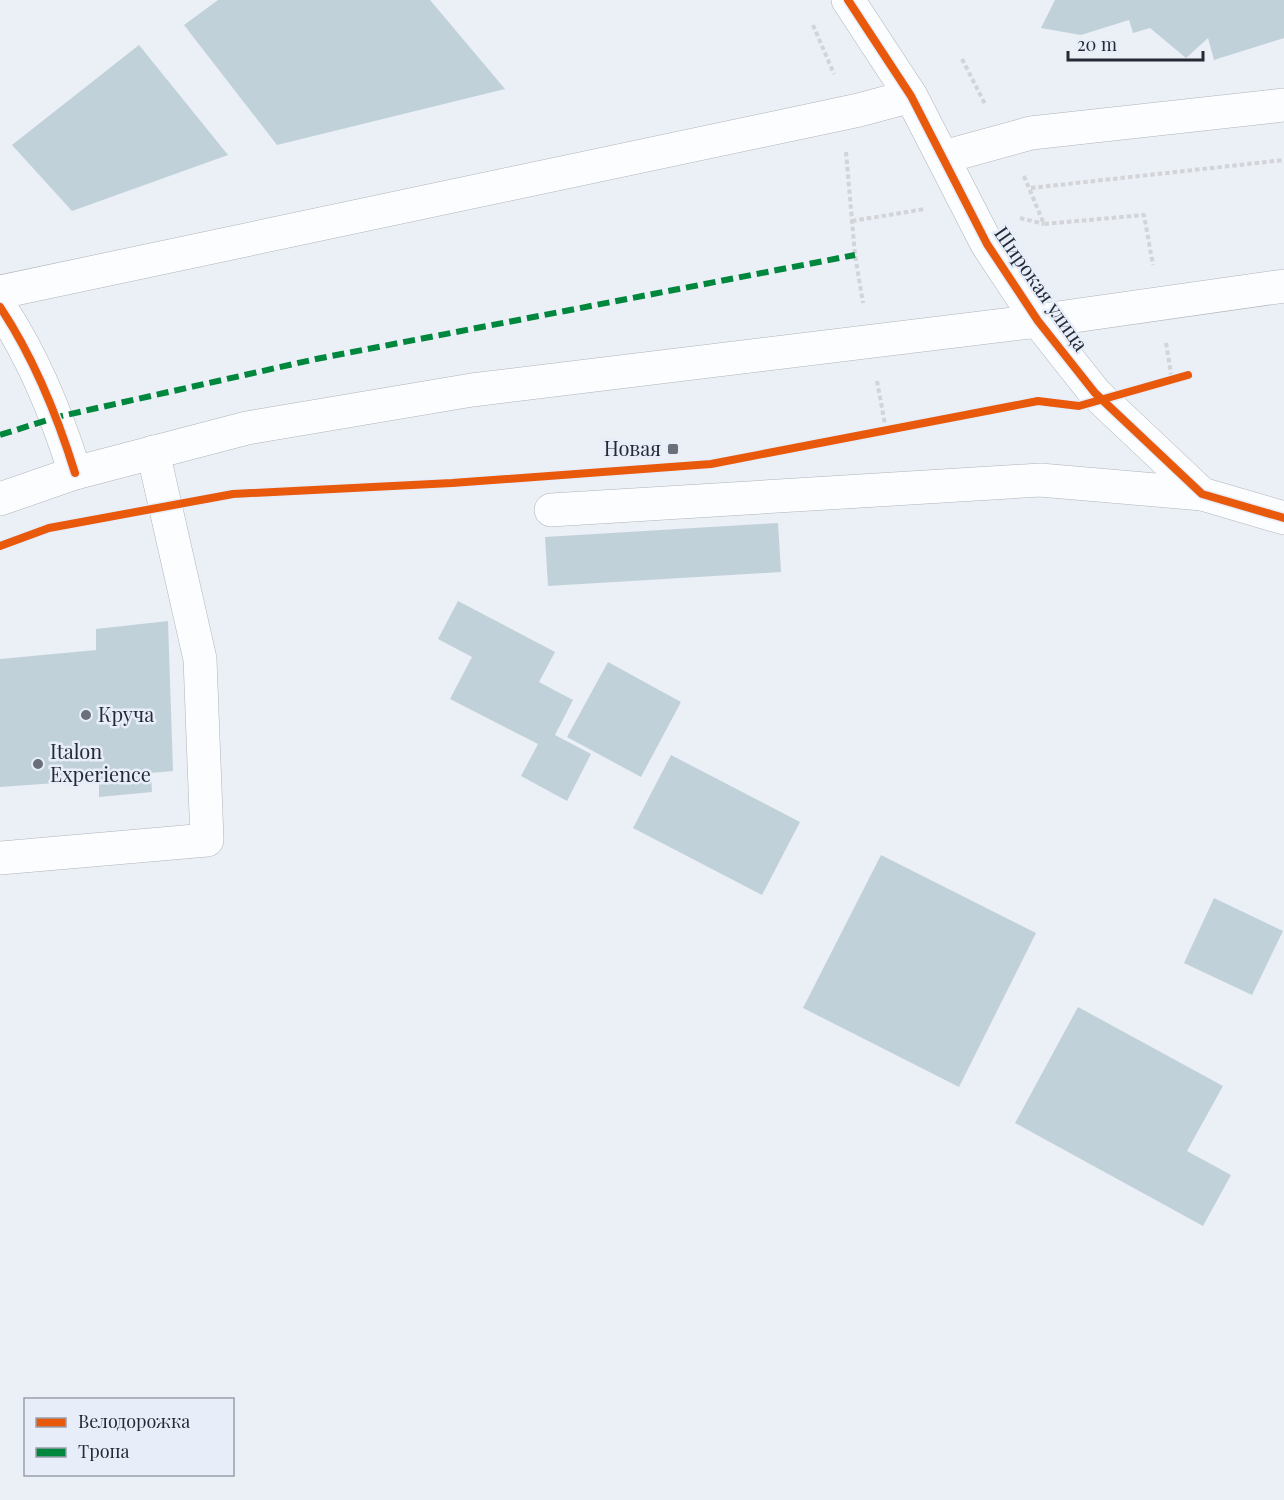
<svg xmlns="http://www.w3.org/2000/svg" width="1284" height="1500" viewBox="0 0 1284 1500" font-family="'Playfair Display',serif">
  <rect width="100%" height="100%" fill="#ebeff6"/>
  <!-- building -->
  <g fill="#c1d1da">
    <path d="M218,0h212l75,89 -228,56 -93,-120z"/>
    <path d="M1055,0h229v38l-70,22 -6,-22 -22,20 -36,-30 -17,5 -4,-13 -48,15 -40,-7z"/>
    <path d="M139,45l89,110 -156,56 -60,-66z"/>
    <path d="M778,523l3,49 -233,14 -3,-49z"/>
    <path d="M458,601l97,51 -16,30 34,18 -18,35 36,19 -24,47 -46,-25 17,-32 -88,-45 22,-42 -34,-18z"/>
    <path d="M168,621l5,150 -22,2 1,19 -53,5v-17l-99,7v-128l96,-9v-21z"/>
    <path d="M608,662l73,40 -40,75 -74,-40z"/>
    <path d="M671,755l129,67 -38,73 -129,-67z"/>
    <path d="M881,855l155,78 -77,154 -156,-79z"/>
    <path d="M1214,898l69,33 -31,64 -68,-32z"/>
    <path d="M1078,1007l145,79 -36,65 44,24 -28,51 -188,-103z"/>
  </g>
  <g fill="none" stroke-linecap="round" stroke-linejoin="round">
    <!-- minor casing -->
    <g stroke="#afb4bc" stroke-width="34">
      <g id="minor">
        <path d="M848,0l63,96 76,148 51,77 57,72 107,101 82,24"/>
        <path d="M944,157l87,-24 253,-28"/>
        <path d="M0,292l859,-182 52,-14"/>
        <path d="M0,307c34,51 57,108 75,166"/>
        <path d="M551,510l489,-30 162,14"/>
        <path d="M0,858l207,-18 -7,-181 -47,-207"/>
      </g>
    </g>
    <!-- major casing -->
    <g stroke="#afb4bc" stroke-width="34">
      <path id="major" d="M0,499l75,-26 172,-45 225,-38 566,-69 246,-35"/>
    </g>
    <!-- path -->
    <g stroke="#d2d4d7" stroke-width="4" stroke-dasharray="4.5 3" stroke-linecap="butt">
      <path d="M813,25l21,49"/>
      <path d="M962,59l23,45"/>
      <path d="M846,152l9,103 8,48"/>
      <path d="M1024,176l20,48 100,-9 9,50"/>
      <path d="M1031,188l253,-28"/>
      <path d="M1020,218l24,6"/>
      <path d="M852,221l73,-12"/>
      <path d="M1166,343l6,37"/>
      <path d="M877,381l9,49"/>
    </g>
    <!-- minor -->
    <use href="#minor" stroke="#fcfdfe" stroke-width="33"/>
    <!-- major -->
    <use href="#major" stroke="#fcfdfe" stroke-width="33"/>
    <!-- quiet -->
    <path stroke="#00873e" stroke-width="6" stroke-dasharray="12 6" stroke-linecap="butt" d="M0,435l57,-18 259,-58 539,-104"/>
    <!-- cycleway casing -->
    <g stroke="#e7eefa" stroke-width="11">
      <g id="cycleway">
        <path d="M848,0l63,96 76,148 51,77 57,72 107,101 82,24"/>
        <path d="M0,307c34,51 57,108 75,166"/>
        <path d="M0,546l49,-18 184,-34 219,-11 259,-19 327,-63 41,5 109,-31"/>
      </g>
    </g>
    <!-- cycleway -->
    <use href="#cycleway" stroke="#e8590c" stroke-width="8"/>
  </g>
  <!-- markers -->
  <g fill="#6a7079" stroke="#e7eefa" stroke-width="2">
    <rect x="667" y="443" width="12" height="12" rx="3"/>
    <circle cx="86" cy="715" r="6"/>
    <circle cx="38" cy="764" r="6"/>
  </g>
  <g text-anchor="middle" stroke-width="5" stroke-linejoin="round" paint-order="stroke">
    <!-- street labels -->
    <g font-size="20" fill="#242b35" stroke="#e7eefa">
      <text transform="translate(1041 289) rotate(55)" y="7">Широкая улица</text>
    </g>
    <!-- poi labels -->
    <g font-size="20" fill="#242b35" stroke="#e7eefa" text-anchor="start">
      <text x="661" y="456" text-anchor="end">Новая</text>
      <text x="98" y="722">Круча</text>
      <text x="50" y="759">Italon<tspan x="50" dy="23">Experience</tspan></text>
    </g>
  </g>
  <!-- legend -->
  <rect x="24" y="1398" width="210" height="78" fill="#e7eefa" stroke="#99a0ab" stroke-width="1.5"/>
  <rect x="36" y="1418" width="30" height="9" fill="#e8590c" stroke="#99a0ab" stroke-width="1.5"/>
  <text x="78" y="1428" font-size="18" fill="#242b35">Велодорожка</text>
  <rect x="36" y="1448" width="30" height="9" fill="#00873e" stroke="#99a0ab" stroke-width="1.5"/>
  <text x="78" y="1458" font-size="18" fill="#242b35">Тропа</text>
  <!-- scale -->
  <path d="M1068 51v9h135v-9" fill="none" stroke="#242b35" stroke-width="3"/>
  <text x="1077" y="51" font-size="18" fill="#242b35" stroke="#e7eefa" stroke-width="4.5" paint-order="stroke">20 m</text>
</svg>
